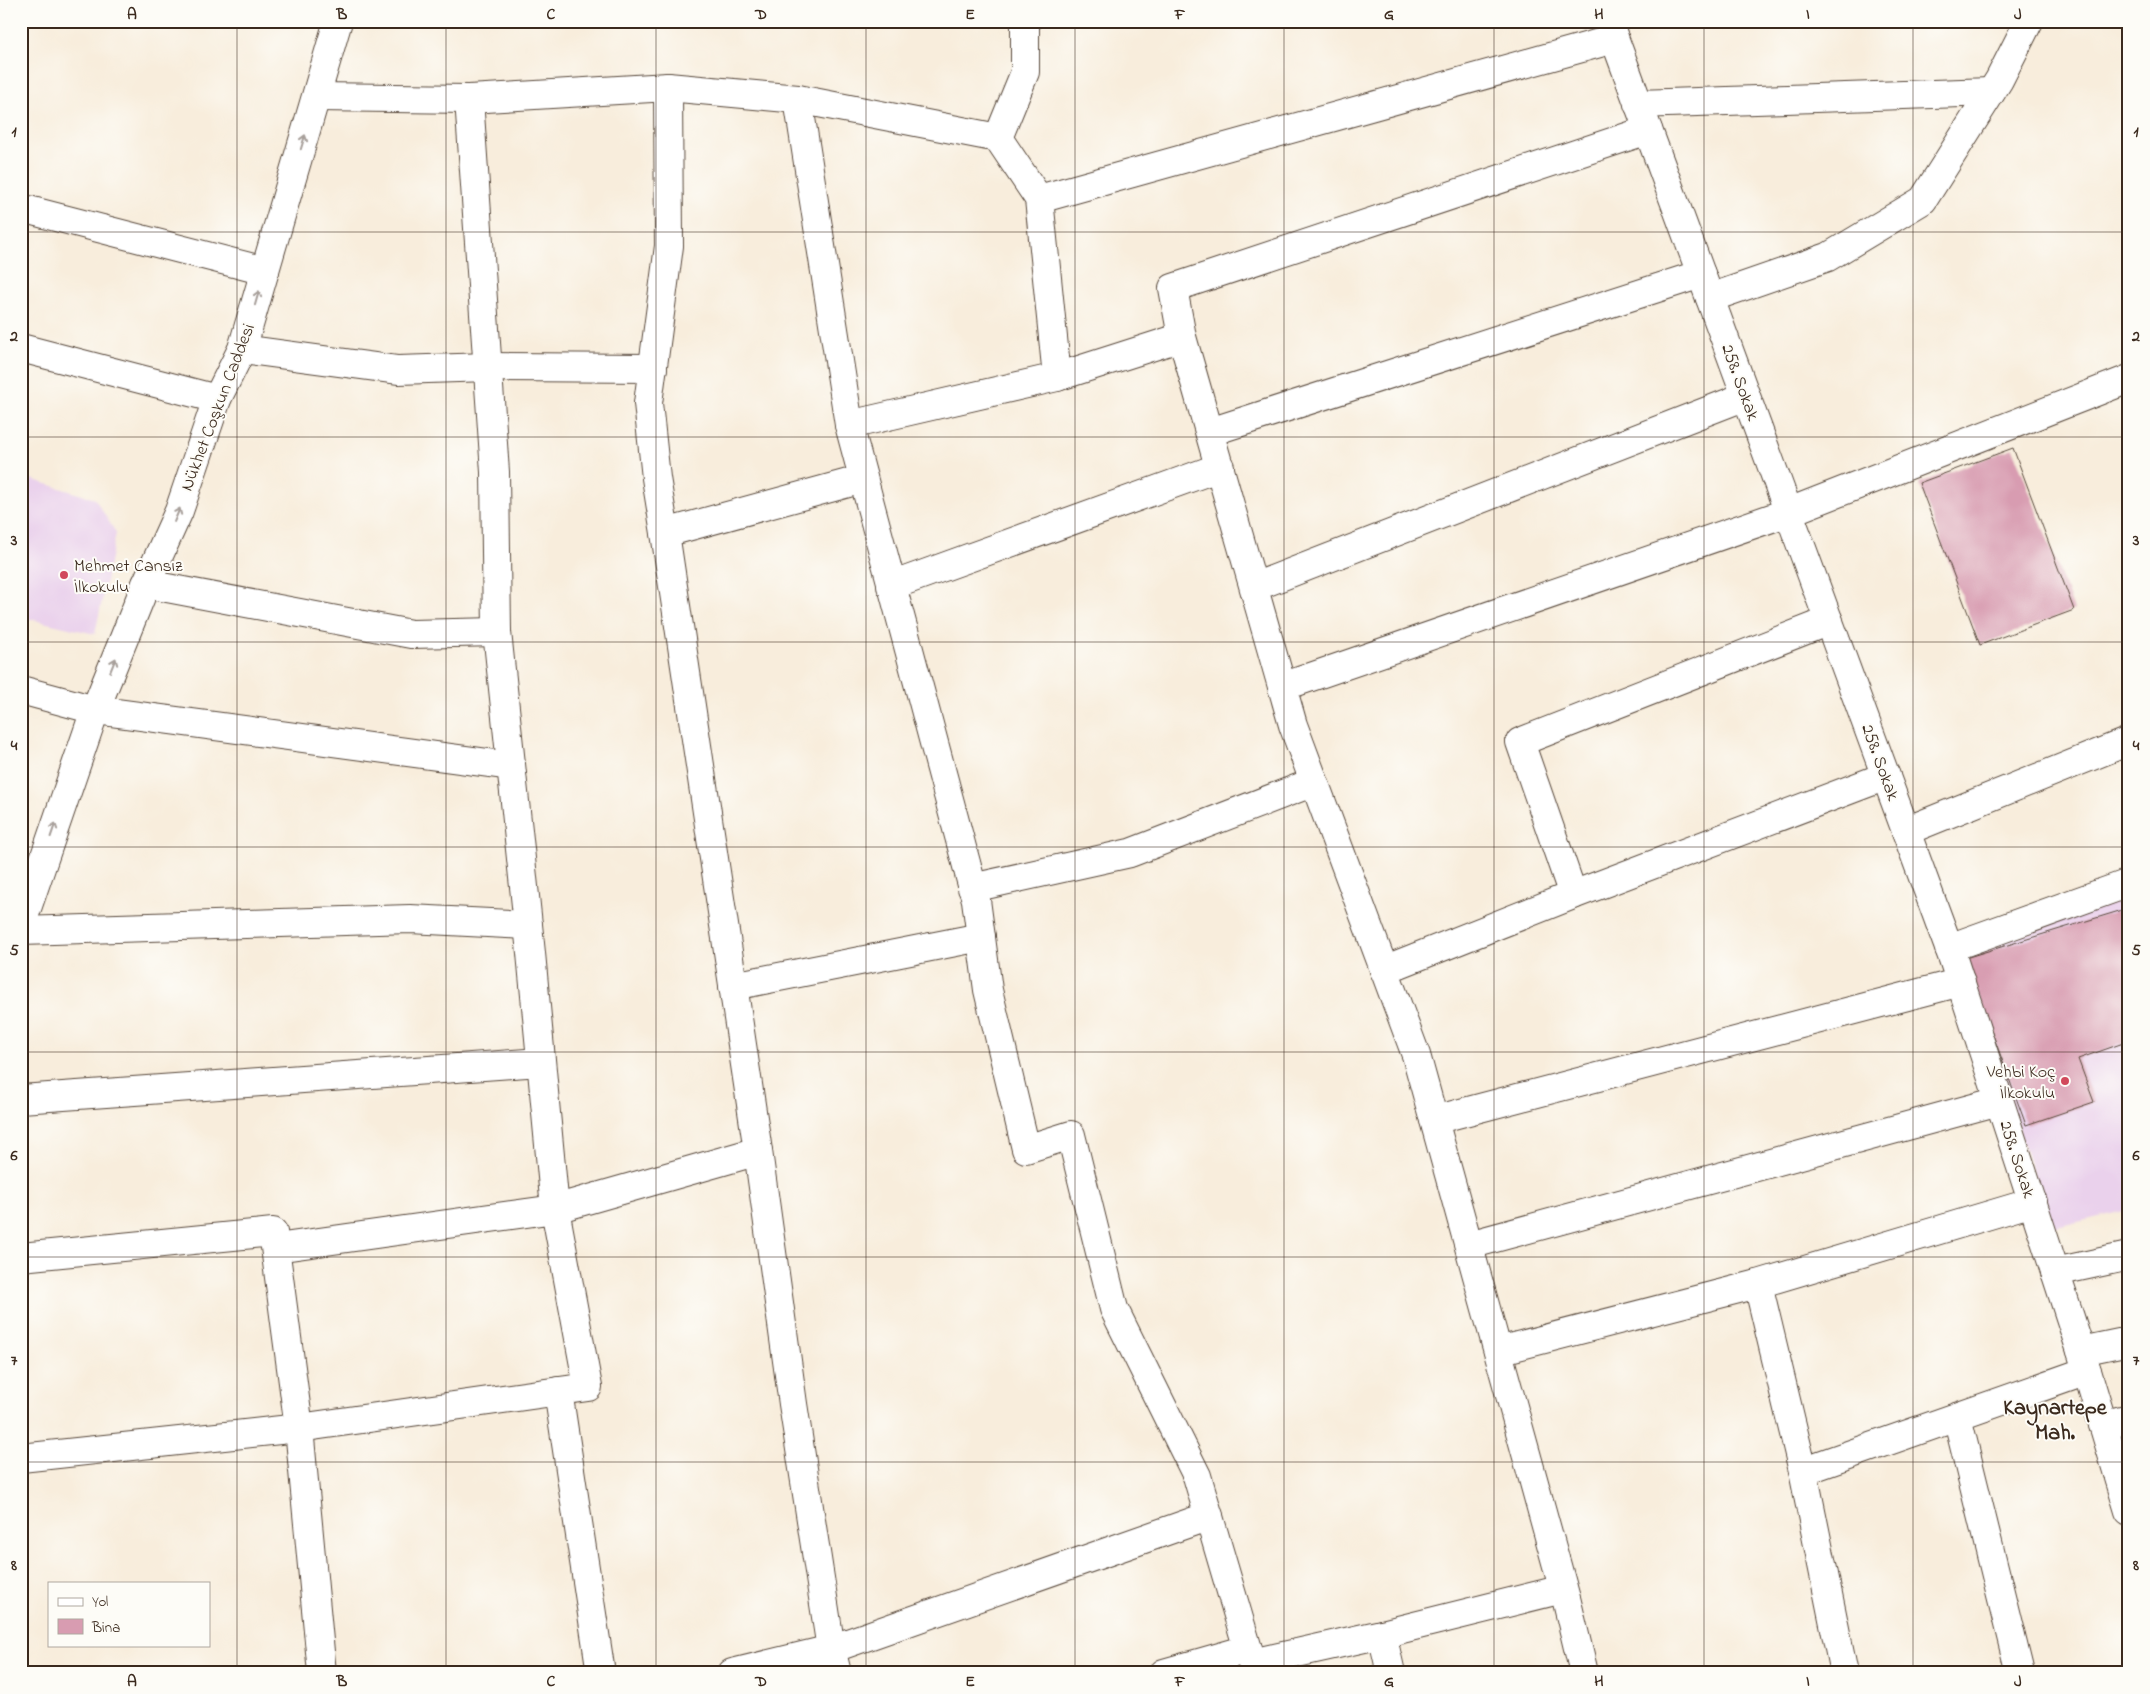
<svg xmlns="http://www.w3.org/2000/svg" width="2150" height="1694" viewBox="0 0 2150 1694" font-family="'Indie Flower',sans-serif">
  <rect width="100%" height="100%" fill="#fdfcf7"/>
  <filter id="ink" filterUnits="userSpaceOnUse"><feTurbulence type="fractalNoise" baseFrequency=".02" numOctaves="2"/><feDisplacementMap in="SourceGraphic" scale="10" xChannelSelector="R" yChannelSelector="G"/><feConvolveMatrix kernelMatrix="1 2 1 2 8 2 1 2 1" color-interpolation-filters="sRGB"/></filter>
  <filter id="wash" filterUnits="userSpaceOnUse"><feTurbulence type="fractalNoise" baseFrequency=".0096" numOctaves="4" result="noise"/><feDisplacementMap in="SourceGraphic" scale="20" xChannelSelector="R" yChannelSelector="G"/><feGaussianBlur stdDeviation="1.12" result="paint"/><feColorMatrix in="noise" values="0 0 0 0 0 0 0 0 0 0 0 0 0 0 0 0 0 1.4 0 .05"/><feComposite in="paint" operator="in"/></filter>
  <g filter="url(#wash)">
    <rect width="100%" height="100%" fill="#f8eddc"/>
    <!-- built -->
    <g fill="#ead1ec">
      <path d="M21,476l74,23 21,34 -21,101 -74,-17z"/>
      <path d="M2129,896v314l-77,18 -94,-276z"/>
    </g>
    <g id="blocks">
      <!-- building -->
      <g fill="#d89cb1">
        <path d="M2013,448l61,162 -94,35 -61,-162z"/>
        <path d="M2129,908v133l-51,18 16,43 -68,23 -61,-167z"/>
      </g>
    </g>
  </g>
  <g filter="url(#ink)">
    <use href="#blocks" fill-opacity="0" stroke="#57473a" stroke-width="1"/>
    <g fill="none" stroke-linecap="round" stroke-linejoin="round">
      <!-- minor casing -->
      <g stroke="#57473a" stroke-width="30">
        <g id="minor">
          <path d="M1608,21l345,938 128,392 48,160"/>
          <path d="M317,97l152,2 199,-12 130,12 200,39 41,61 18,178 -208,48"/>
          <path d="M469,99l26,373 2,160 34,321 24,256 203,-58 35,253 38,245 6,24"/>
          <path d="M798,99l51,326 127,475 12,90 38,159 45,-14 43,174 83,167 58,197"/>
          <path d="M1638,104l353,-12"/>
          <path d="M998,138l27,-66v-51"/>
          <path d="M1039,199l575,-160"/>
          <path d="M21,208l244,63"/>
          <path d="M1710,298l118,-41 95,-57 76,-120 30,-59"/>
          <path d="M1182,337l-9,-49 475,-158"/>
          <path d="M21,348l196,51"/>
          <path d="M242,349l156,21 90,-3 165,1"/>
          <path d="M1057,377l125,-40 111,388 123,330 151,547 17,71"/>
          <path d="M1210,432l491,-158"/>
          <path d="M665,533l-9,-55 -8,-75 21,-157 -1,-159"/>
          <path d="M146,584l265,50 86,-2"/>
          <path d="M891,586l329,-119"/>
          <path d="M1254,587l492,-191"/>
          <path d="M1829,621l-309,121 53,153 313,-119"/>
          <path d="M1282,687l507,-175 340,-133"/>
          <path d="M21,690l74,20 416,56"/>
          <path d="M1906,831l223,-90"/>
          <path d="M972,888l158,-35 184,-71"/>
          <path d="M21,931l389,-12 118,6"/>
          <path d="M1949,948l180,-65"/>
          <path d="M1384,970l189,-75"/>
          <path d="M733,986l248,-49"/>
          <path d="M21,1099l520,-37"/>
          <path d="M1434,1120l527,-138"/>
          <path d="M758,1151l-93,-618 198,-54"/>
          <path d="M2033,1202l-275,82 45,187 284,-100"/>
          <path d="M1469,1245l530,-144"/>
          <path d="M21,1257l252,-25 26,196 23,245"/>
          <path d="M2055,1272l74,-16"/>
          <path d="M1498,1351l260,-67"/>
          <path d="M2081,1351l48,-10"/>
          <path d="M558,1391l43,282"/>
          <path d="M1957,1417l63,256"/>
          <path d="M2103,1425l26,-7"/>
          <path d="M21,1458l278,-30 289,-41 -33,-178 -279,39"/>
          <path d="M1803,1471l41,202"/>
          <path d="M1382,1634l181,-45"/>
          <path d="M1252,1663l130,-29 9,39"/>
          <path d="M732,1673l99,-24 378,-133"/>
          <path d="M1164,1673l84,-24"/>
        </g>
      </g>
      <!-- tertiary casing -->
      <g stroke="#57473a" stroke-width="30">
        <path id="tertiary" d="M21,926l74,-216 51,-126 33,-73 38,-112 25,-50 96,-328"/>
      </g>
      <!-- minor -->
      <use href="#minor" stroke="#fff" stroke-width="28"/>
      <!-- tertiary -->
      <use href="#tertiary" stroke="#fff" stroke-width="28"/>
    </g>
    <!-- one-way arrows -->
    <defs><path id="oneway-shaft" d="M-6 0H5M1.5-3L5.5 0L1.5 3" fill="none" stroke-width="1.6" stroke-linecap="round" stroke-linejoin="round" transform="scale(1.25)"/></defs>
    <g stroke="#a79f9a">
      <use href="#oneway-shaft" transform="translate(303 142) rotate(-73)"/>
      <use href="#oneway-shaft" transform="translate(257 298) rotate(-74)"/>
      <use href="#oneway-shaft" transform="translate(177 515) rotate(-67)"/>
      <use href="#oneway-shaft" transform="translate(113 665) rotate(-68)"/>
      <use href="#oneway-shaft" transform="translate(53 830) rotate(-71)"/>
    </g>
  </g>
  <!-- grid -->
  <path fill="none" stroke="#3b2a1e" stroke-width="1" stroke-opacity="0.55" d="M237,21v1652M446,21v1652M656,21v1652M866,21v1652M1075,21v1652M1284,21v1652M1494,21v1652M1704,21v1652M1913,21v1652M21,232h2108M21,437h2108M21,642h2108M21,847h2108M21,1052h2108M21,1257h2108M21,1462h2108"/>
  <!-- markers -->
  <g fill="#d1495b" stroke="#fdfcf7" stroke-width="2">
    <circle cx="64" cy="575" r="5"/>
    <circle cx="2065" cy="1081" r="5"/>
  </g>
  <g text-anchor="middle" stroke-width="4" stroke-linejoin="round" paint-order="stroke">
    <!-- street labels -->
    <g font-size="18" fill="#3b2a1e" stroke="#fdfcf7">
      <text transform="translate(1741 382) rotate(70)" y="6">258. Sokak</text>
      <text transform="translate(217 407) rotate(-69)" y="6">Nükhet Coşkun Caddesi</text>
      <text transform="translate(1881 762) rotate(70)" y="6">258. Sokak</text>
      <text transform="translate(2018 1159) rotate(72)" y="6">258. Sokak</text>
    </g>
    <!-- poi labels -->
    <g font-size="18" fill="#3b2a1e" stroke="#fdfcf7" text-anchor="start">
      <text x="74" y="571">Mehmet Cansız<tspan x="74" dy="21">İlkokulu</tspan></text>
      <text x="2055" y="1077" text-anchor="end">Vehbi Koç<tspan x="2055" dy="21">İlkokulu</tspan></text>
    </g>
    <!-- district labels -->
    <g font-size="22" font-weight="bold" fill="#3b2a1e" stroke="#fdfcf7">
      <text x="2055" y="1414">Kaynartepe<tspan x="2055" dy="25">Mah.</tspan></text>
    </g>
  </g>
  <!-- margin -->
  <rect width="2150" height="1694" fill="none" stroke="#fdfcf7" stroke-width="55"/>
  <!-- legend -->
  <rect x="48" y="1582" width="162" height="65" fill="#fdfcf7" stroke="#afa8a0"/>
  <rect x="58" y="1598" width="25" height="8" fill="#ffffff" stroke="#afa8a0"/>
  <text x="92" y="1606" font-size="15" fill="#3b2a1e">Yol</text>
  <rect x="58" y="1619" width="25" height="15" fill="#d89cb1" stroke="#afa8a0"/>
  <text x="92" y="1632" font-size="15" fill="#3b2a1e">Bina</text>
  <rect x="28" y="28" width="2094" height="1638" fill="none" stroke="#3b2a1e" stroke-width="2"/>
  <g font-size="16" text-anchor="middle" font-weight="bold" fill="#3b2a1e">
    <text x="132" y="19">A</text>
    <text x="342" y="19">B</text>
    <text x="551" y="19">C</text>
    <text x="761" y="19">D</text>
    <text x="970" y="19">E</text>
    <text x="1180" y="19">F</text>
    <text x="1389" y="19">G</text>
    <text x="1599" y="19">H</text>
    <text x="1808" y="19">I</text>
    <text x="2018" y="19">J</text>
    <text x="14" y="136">1</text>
    <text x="2136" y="136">1</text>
    <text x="14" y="341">2</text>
    <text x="2136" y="341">2</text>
    <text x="14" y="545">3</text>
    <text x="2136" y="545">3</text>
    <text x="14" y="750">4</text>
    <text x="2136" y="750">4</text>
    <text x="14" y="955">5</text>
    <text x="2136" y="955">5</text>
    <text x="14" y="1160">6</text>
    <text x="2136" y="1160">6</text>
    <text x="14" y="1365">7</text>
    <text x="2136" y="1365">7</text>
    <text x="14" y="1570">8</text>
    <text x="2136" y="1570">8</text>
    <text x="132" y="1686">A</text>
    <text x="342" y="1686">B</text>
    <text x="551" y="1686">C</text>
    <text x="761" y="1686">D</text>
    <text x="970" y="1686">E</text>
    <text x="1180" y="1686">F</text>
    <text x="1389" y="1686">G</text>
    <text x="1599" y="1686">H</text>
    <text x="1808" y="1686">I</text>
    <text x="2018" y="1686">J</text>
  </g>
</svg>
